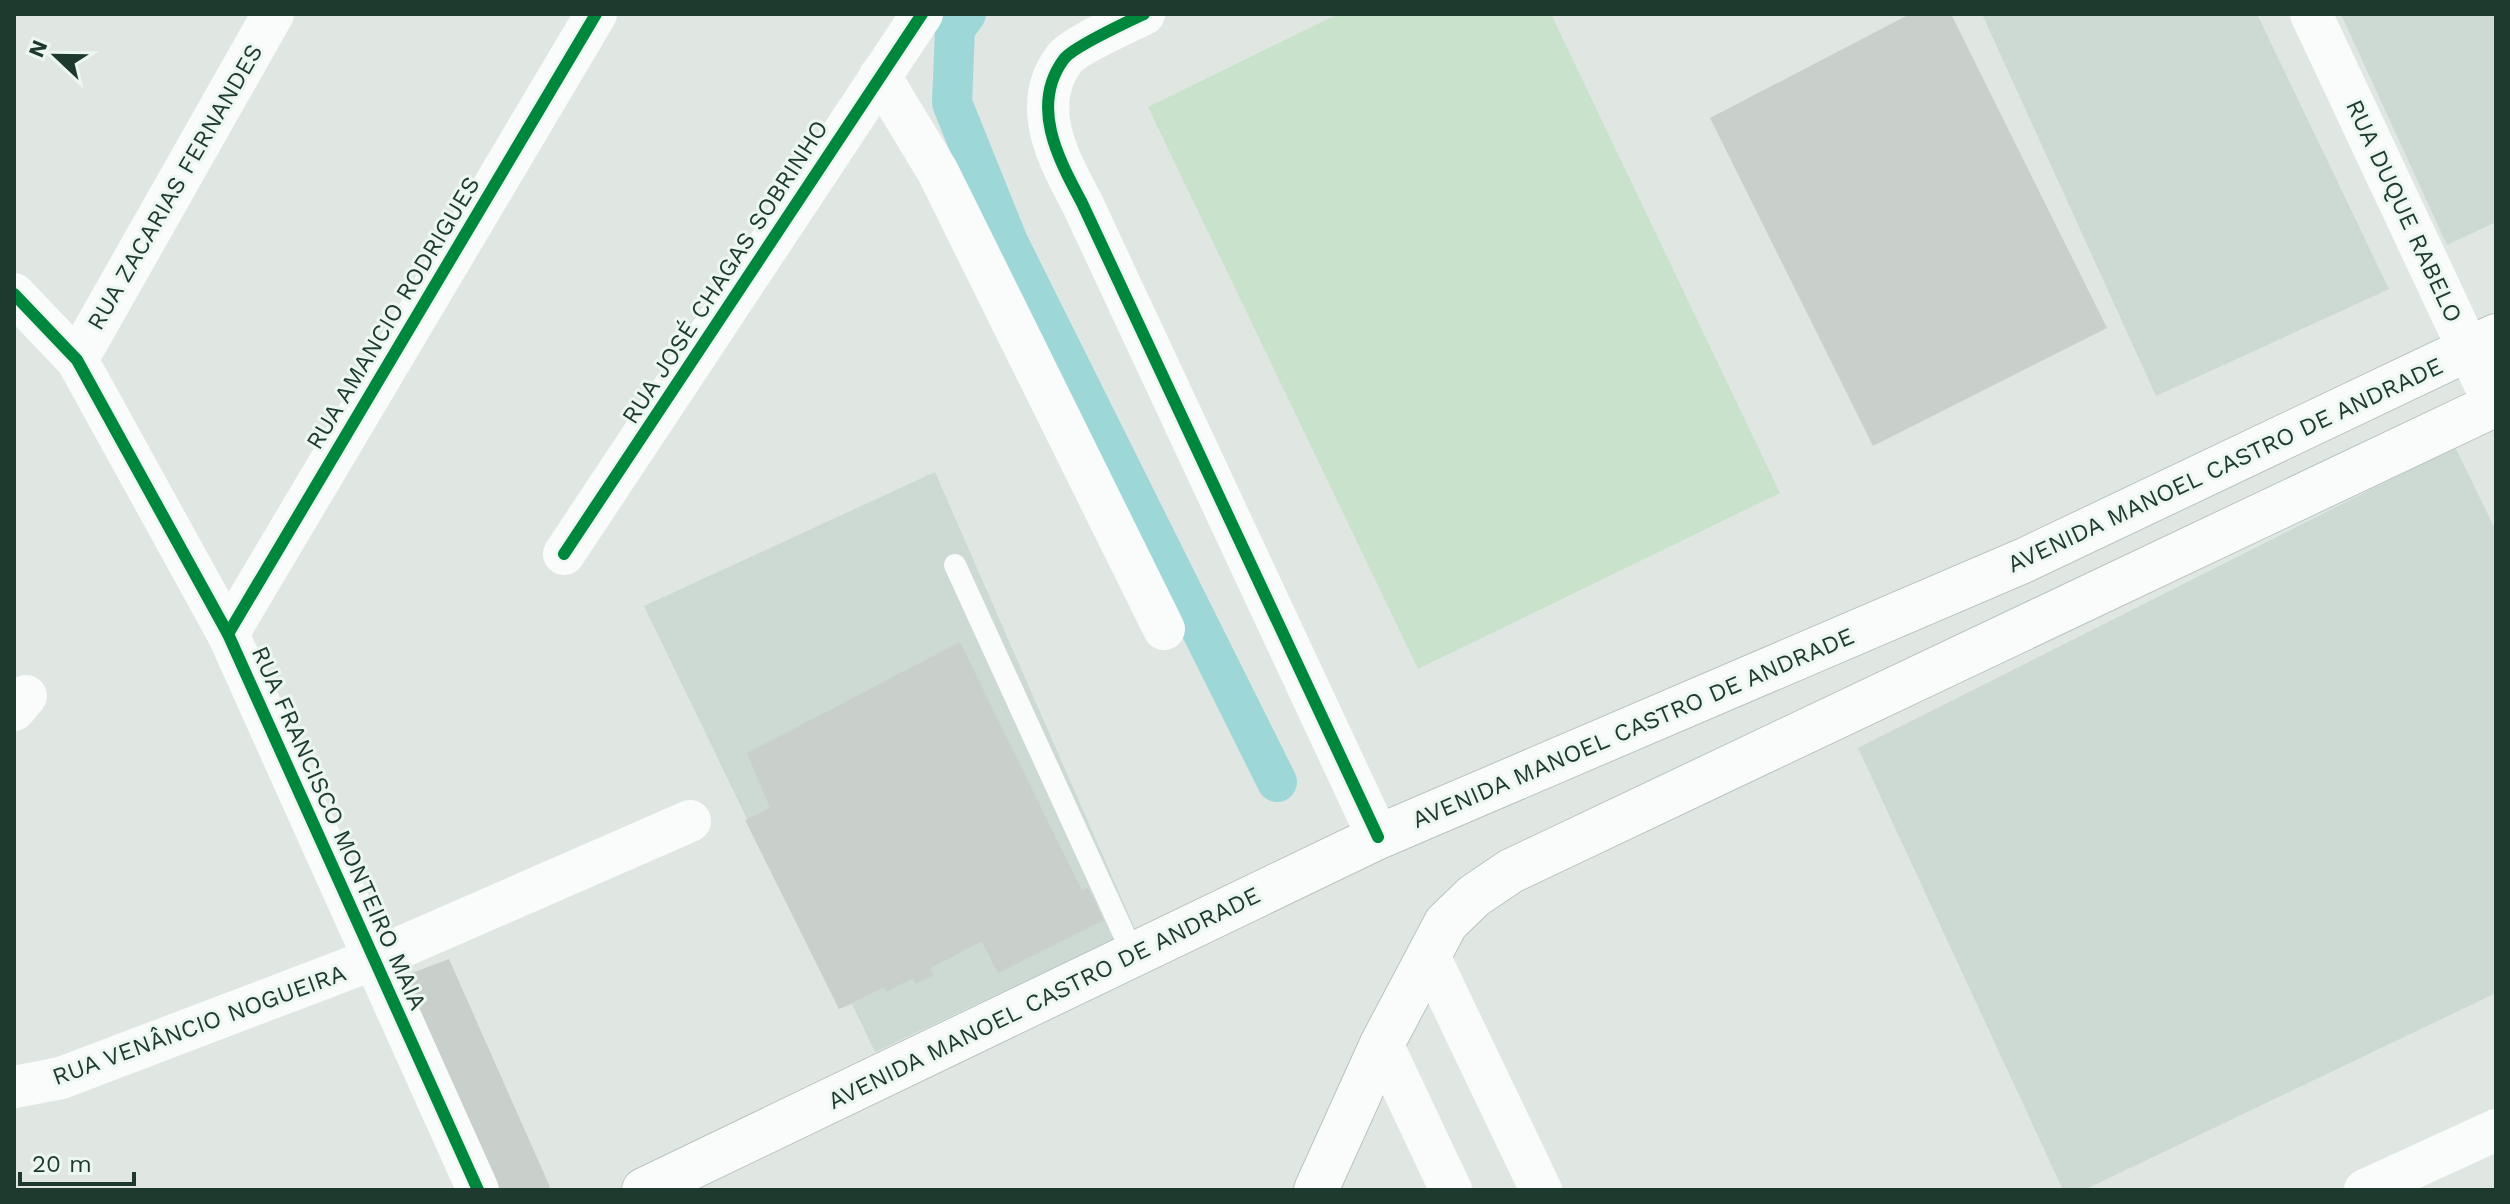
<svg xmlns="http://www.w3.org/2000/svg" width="2510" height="1204" viewBox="0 0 2510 1204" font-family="'Work Sans',sans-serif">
  <rect width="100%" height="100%" fill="#e0e7e3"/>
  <!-- built -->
  <g fill="#cdd9d3">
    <path d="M1982,14h275l132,275 -233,107z"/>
    <path d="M2341,14h155v208l-49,23z"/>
    <path d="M2455,447l41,84v462l-412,197h-21l-205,-442z"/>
    <path d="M935,472l200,457 -260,123 -23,-48 -13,5 -195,-403z"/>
  </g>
  <!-- green -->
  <path fill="#c8e2cc" d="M1338,14h213l229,479 -362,176 -270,-562z"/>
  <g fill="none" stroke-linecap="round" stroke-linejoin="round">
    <!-- canal -->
    <path stroke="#9dd7d8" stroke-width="40" d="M966,14l-11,15 -3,74 56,139 269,540"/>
  </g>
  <!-- building -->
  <g fill="#c9d0cc">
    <path d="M1910,14h41l156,314 -234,118 -163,-328z"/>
    <path d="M960,642l122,249 6,-3 16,32 -106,53 -16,-32 -52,27 4,7 -18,9 -3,-6 -27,14 -2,-5 -45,22 -94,-189 25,-12 -23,-55z"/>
    <path d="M449,959l101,228 -6,3h-51l-95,-212z"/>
  </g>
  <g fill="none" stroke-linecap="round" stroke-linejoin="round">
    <!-- secondary casing -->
    <g stroke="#bac4bf" stroke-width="46">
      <g id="secondary">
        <path d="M644,1190l734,-353 647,-277 471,-224"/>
        <path d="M1316,1190l66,-146 64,-121 28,-27 37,-25 985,-467"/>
      </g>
    </g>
    <!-- service -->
    <path stroke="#fafbfb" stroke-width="22" d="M955,565l178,389"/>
    <!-- minor -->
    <g stroke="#fafbfb" stroke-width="42">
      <path d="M1144,14c-17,8 -71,33 -80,45 -35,47 -5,101 18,144l296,634"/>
      <path d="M2311,14l185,394"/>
      <path d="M880,76l58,96 226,457"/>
      <path d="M14,294l63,66 151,274 250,556"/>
      <path d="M77,360l196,-346"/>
      <path d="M564,554l358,-540"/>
      <path d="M228,634l368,-620"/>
      <path d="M14,710l12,-14"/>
      <path d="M1429,956l112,234"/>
      <path d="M1382,1044l69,146"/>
      <path d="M14,1087l47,-9 313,-119 316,-138"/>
      <path d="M2365,1190l131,-60"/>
    </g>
    <!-- secondary -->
    <use href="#secondary" stroke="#fafbfb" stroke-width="44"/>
    <!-- cycleway casing -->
    <g stroke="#edf7f1" stroke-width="17">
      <g id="cycleway">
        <path d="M1144,14c-17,8 -71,33 -80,45 -35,47 -5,101 18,144l296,634"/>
        <path d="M14,294l63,66 151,274 250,556"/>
        <path d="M564,554l358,-540"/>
        <path d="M228,634l368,-620"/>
      </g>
    </g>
    <!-- cycleway -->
    <use href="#cycleway" stroke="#00873e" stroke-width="12"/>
  </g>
  <g text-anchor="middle" stroke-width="6" stroke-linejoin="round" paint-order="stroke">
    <!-- street labels -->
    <g font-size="24" fill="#1e3a2f" stroke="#edf7f1">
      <text transform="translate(175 187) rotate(-60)" y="8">RUA ZACARIAS FERNANDES</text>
      <text transform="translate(2404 211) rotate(65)" y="8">RUA DUQUE RABELO</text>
      <text transform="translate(725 272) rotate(-57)" y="8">RUA JOSÉ CHAGAS SOBRINHO</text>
      <text transform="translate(393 313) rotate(-59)" y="8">RUA AMANCIO RODRIGUES</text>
      <text transform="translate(2225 465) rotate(-25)" y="8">AVENIDA MANOEL CASTRO DE ANDRADE</text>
      <text transform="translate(1633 728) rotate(-23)" y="8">AVENIDA MANOEL CASTRO DE ANDRADE</text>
      <text transform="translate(339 828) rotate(66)" y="8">RUA FRANCISCO MONTEIRO MAIA</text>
      <text transform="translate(1044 998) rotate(-26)" y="8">AVENIDA MANOEL CASTRO DE ANDRADE</text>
      <text transform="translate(199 1025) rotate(-20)" y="8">RUA VENÂNCIO NOGUEIRA</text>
    </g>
  </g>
  <!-- border -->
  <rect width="2510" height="1204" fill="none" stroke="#1e3a2f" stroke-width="32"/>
  <!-- north arrow -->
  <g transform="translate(56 56) rotate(292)" stroke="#edf7f1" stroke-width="6" paint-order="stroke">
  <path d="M0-6L14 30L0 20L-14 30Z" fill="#1e3a2f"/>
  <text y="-12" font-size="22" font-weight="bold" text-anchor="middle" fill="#1e3a2f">N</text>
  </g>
  <!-- scale -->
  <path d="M20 1172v12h114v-12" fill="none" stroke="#1e3a2f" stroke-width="4"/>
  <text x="32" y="1172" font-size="24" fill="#1e3a2f" stroke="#edf7f1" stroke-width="6" paint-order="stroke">20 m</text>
</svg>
